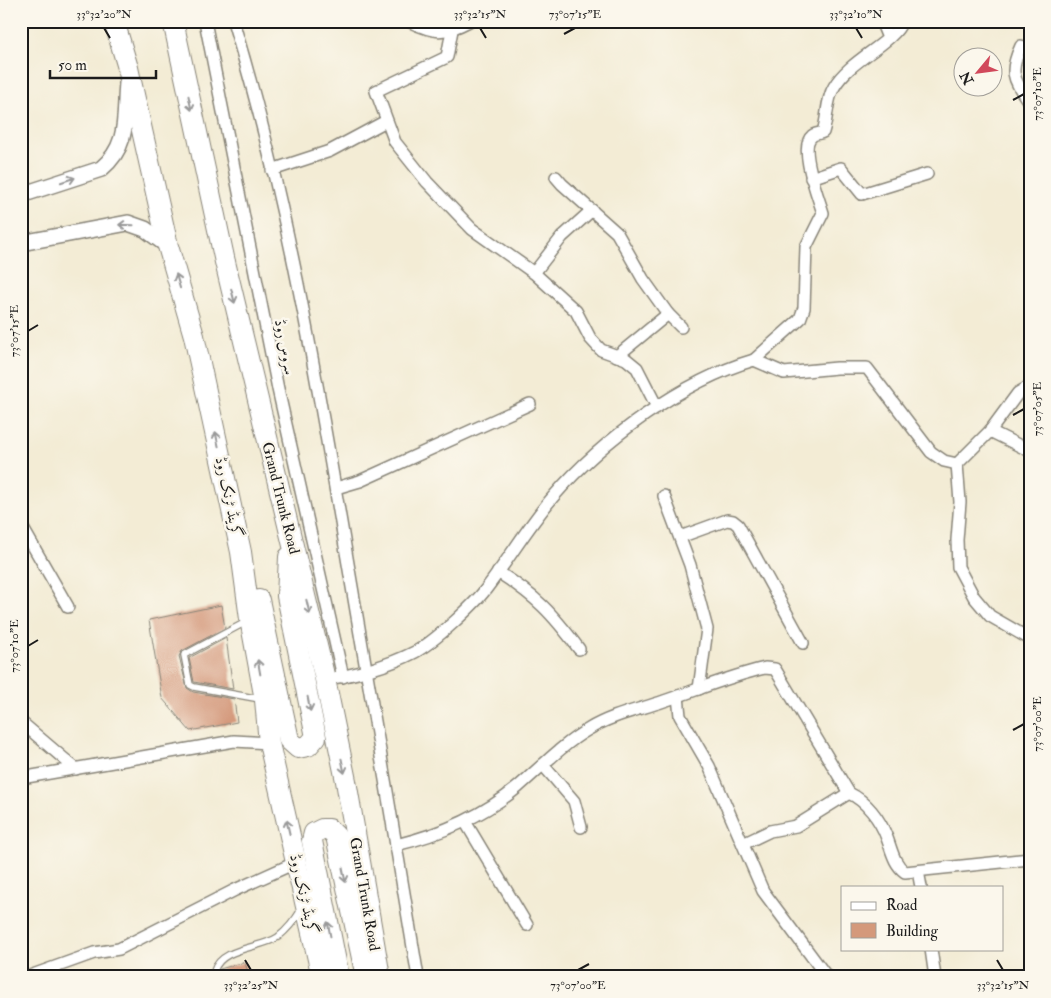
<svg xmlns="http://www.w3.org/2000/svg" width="1051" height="998" viewBox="0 0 1051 998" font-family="'IM FELL Double Pica',Amiri,serif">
  <rect width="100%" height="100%" fill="#fbf7ec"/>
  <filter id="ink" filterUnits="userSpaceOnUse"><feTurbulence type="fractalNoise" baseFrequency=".02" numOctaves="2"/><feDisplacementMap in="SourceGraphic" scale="10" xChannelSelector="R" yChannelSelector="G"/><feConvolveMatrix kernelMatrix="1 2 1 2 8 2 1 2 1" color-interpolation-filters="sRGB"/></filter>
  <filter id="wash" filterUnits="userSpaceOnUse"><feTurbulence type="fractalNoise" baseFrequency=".0096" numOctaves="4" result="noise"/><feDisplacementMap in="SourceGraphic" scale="20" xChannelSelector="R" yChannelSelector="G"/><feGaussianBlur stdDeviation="1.12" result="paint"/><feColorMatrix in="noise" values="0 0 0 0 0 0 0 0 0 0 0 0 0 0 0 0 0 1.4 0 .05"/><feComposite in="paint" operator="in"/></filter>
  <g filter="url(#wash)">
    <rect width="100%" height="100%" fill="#f3ecd5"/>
    <g id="blocks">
      <!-- building -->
      <g fill="#d4997b">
        <path d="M221,605l4,23 -43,23 -3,5 8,32 6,4 41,7 3,23 -47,9 -28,-33 -13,-78z"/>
        <path d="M226,638l7,51 -39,-7 -5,-24z"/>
        <path d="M245,962l4,15h-45v-4l5,-1 6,4 5,-7z"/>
      </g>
    </g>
  </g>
  <g filter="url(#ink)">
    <use href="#blocks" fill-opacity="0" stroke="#888478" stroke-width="1"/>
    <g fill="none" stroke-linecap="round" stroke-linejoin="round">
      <!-- lane casing -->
      <g stroke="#888478" stroke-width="8">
        <g id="lane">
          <path d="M246,622l-62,33 6,30 4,2 66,12"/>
          <path d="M214,971c7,-24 46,-22 64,-34 9,-7 17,-17 23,-27"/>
          <path d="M605,977l4,-3"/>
        </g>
      </g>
      <!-- street casing -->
      <g stroke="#888478" stroke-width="14">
        <g id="street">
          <path d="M205,21l73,368 65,288"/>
          <path d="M233,21c53,174 83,353 113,531 24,142 49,283 72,425"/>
          <path d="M408,21c26,12 35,14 61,0"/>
          <path d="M881,21l7,17"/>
          <path d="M452,30l-5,27 -71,34 19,51 32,40 45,47 62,44 42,38 14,27 11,12 25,9 11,9 20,39"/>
          <path d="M1021,46c-13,28 -7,33 9,58"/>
          <path d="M272,170l58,-19 56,-30"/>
          <path d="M556,177l6,7 55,49 26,46 25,35 13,13"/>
          <path d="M811,178l30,-10 21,26 65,-20"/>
          <path d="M534,273l28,-36 30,-27"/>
          <path d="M617,356l51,-42"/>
          <path d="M754,360l46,-41 4,-11 2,-61 17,-34c-4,-14 -25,-66 -11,-77 3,-3 8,-2 11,-4 5,-15 3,-32 11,-45 15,-27 60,-44 68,-66"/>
          <path d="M1030,386l-12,7 -28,38 -33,33 3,38 -3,38 1,27 16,30 16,19 40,23"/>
          <path d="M990,431l40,20"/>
          <path d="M336,488l24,-7 170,-77"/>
          <path d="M664,496l26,69 17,64 -8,60"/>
          <path d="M21,525l47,82"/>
          <path d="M680,537l47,-17 6,1 5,4 65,118"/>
          <path d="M498,572c38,24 54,41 81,77"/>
          <path d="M325,679c28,-3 65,-14 90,-27 19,-10 58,-46 71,-63 23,-30 42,-63 67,-92 49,-57 129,-116 201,-137l30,13 53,-5h30l64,84 13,9 13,3"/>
          <path d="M678,696l2,20 29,50 54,125 64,86"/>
          <path d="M21,722l55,47"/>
          <path d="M543,765l31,36 7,26"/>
          <path d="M21,778l213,-37 35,2"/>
          <path d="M466,823l61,102"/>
          <path d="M743,844l27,-13 26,-5 53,-33"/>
          <path d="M396,845c46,-11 86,-28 122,-58 23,-20 45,-43 71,-58 23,-14 49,-19 75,-28 33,-11 66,-25 101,-33l10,1 74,124c17,8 31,26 38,45 5,13 7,26 18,34l125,-13"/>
          <path d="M918,871l3,16"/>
          <path d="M931,949l4,28"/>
          <path d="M27,977l67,-24 25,-4 116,-59 62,-28"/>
        </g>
      </g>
      <!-- secondary casing -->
      <g stroke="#888478" stroke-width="18">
        <g id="secondary">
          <path d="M21,195l80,-26c29,-24 23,-52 26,-86"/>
          <path d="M21,243l107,-20 17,6 23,17"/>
        </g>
      </g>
      <!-- highway casing -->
      <g stroke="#888478" stroke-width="22">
        <g id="highway">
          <path d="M114,21l14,47 40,178 26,90 47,216 9,67 15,81 4,43 53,234"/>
          <path d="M173,21l52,241 100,417 21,102 34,196"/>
          <path d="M259,600l30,140 9,8 10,-2 8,-9 -29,-141 2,-39"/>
          <path d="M339,977l-27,-136 2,-8 8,-4h7l7,7 30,141"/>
        </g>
      </g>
      <!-- lane -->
      <use href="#lane" stroke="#fff" stroke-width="5.5"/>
      <!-- street -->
      <use href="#street" stroke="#fff" stroke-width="11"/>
      <!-- secondary -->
      <use href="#secondary" stroke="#fff" stroke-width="15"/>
      <!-- highway -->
      <use href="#highway" stroke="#fff" stroke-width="20"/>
    </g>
    <!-- one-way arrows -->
    <defs><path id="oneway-shaft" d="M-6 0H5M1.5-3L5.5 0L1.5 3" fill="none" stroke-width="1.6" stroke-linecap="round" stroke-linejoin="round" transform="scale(1.25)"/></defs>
    <g stroke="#999">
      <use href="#oneway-shaft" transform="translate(190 103) rotate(78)"/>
      <use href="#oneway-shaft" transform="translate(68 180) rotate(-18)"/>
      <use href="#oneway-shaft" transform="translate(126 225) rotate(-178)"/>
      <use href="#oneway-shaft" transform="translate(178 281) rotate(-106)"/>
      <use href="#oneway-shaft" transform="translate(233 296) rotate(76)"/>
      <use href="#oneway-shaft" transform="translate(217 439) rotate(-102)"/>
      <use href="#oneway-shaft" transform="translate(308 607) rotate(77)"/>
      <use href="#oneway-shaft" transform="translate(259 667) rotate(-100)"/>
      <use href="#oneway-shaft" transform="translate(309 704) rotate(79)"/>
      <use href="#oneway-shaft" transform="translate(343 766) rotate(78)"/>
      <use href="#oneway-shaft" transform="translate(288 827) rotate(-103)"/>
      <use href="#oneway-shaft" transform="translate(344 875) rotate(78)"/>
      <use href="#oneway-shaft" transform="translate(329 929) rotate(-101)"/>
    </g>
  </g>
  <!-- ticks -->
  <path fill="none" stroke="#1c1c1c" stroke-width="2" d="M104,28l6,10M480,28l6,10M856,28l6,10M564,34l11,-6M1013,100l11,-6M28,331l10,-6M1013,415l11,-6M28,646l10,-6M1013,730l11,-6M245,960l6,10M997,960l6,10M578,970l11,-6"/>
  <g text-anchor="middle" stroke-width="5" stroke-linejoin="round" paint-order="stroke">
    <!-- street labels -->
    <g font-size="15" fill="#1c1c1c" stroke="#fbf7ec">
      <text transform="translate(285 347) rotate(79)" y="5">سروس روڈ</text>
      <text transform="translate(229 497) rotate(78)" y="5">گرینڈ ٹرنک روڈ</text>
      <text transform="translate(281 498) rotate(76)" y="5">Grand Trunk Road</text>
      <text transform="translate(304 894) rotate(77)" y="5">گرینڈ ٹرنک روڈ</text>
      <text transform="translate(365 894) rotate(80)" y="5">Grand Trunk Road</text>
    </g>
  </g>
  <!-- margin -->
  <rect width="1051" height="998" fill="none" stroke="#fbf7ec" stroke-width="55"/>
  <!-- legend -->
  <rect x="841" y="886" width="162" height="65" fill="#fbf7ec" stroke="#a29f99"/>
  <rect x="851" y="902" width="25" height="8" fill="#ffffff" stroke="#a29f99"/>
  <text x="886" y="910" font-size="15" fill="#1c1c1c">Road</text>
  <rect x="851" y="923" width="25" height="15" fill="#d4997b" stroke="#a29f99"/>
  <text x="886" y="936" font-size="15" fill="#1c1c1c">Building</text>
  <!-- north arrow -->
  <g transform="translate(978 72) rotate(241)"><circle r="24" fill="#fbf7ec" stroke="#a29f99"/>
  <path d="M0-4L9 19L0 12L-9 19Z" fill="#d1495b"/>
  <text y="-8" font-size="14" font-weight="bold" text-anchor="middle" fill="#1c1c1c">N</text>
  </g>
  <!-- scale -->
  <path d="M50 70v8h106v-8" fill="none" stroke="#1c1c1c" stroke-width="2.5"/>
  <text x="58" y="70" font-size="15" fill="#1c1c1c" stroke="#fbf7ec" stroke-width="4" paint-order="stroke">50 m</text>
  <rect x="28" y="28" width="996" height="942" fill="none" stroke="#1c1c1c" stroke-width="2"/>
  <g font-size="12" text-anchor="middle" fill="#1c1c1c">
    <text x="104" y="18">33°32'20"N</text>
    <text x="480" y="18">33°32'15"N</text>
    <text x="575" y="18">73°07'15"E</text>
    <text x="856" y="18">33°32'10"N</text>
    <text transform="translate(1037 94) rotate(-90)" y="4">73°07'10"E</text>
    <text transform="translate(14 331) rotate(-90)" y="4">73°07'15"E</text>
    <text transform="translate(1037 409) rotate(-90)" y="4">73°07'05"E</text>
    <text transform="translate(14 646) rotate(-90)" y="4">73°07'10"E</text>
    <text transform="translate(1037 724) rotate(-90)" y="4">73°07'00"E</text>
    <text x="251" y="989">33°32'25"N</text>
    <text x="578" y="989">73°07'00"E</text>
    <text x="1003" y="989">33°32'15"N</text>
  </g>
</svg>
